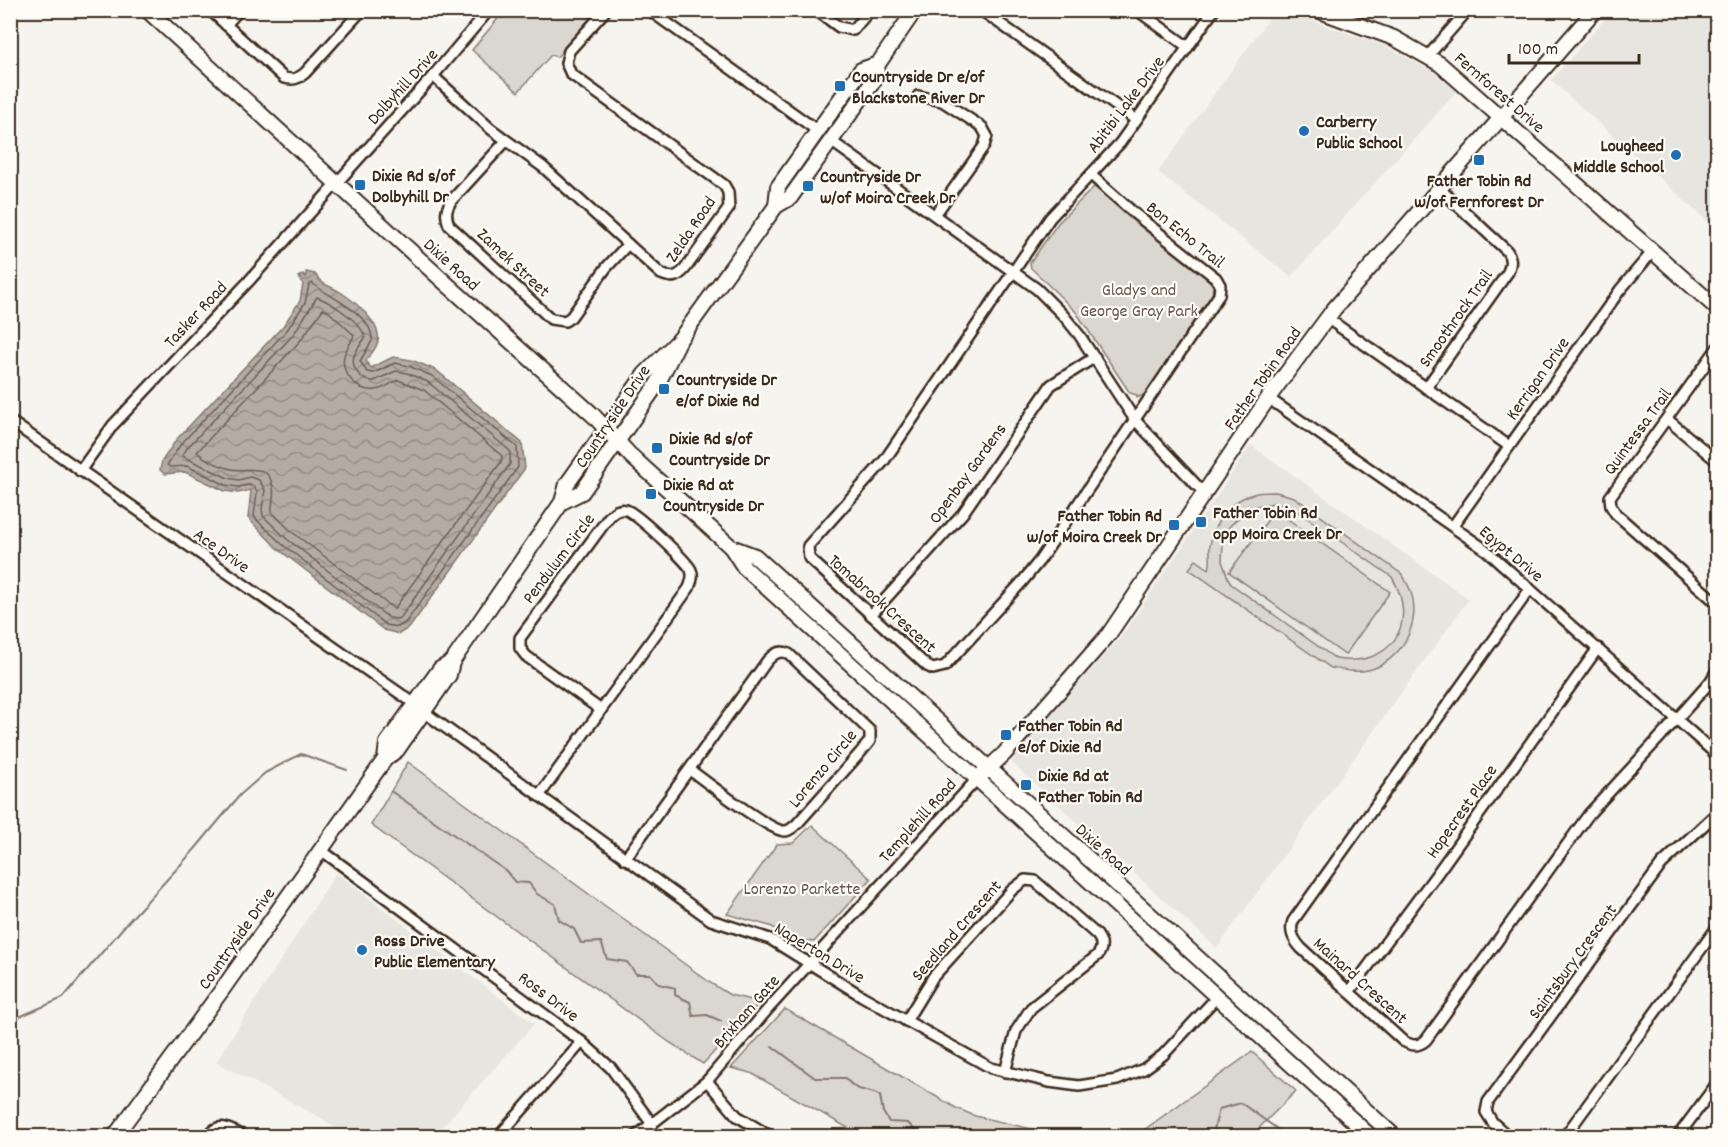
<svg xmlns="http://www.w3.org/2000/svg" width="1728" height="1147" viewBox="0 0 1728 1147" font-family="Dekko,sans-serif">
  <defs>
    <pattern id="water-waves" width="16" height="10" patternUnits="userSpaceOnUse" patternTransform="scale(1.5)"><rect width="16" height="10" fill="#b4aca4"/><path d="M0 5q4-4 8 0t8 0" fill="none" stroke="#948c85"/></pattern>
  </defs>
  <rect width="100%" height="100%" fill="#f5f4ee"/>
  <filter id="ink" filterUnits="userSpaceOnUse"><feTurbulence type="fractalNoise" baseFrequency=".0167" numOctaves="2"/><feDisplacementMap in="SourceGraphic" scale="12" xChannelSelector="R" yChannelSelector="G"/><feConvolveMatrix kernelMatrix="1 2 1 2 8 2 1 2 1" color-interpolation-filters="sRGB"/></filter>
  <g filter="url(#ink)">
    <!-- built -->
    <g fill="#e7e5df">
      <path d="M1275,10l19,1 24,12 68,23 46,25 25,20 -166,186 -133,-105z"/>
      <path d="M1612,11h105v219l-166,-150z"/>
      <path d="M1251,445l218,154 -252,349 -205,-185 2,-8 4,-4 103,-114z"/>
      <path d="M336,873l198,151 -100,112h-89l-20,-16 -109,-58z"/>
    </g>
    <!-- green -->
    <g fill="#dad6d0" stroke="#8a8077" stroke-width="1.5" fill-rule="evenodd">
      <path d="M505,10h92v1l-40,46 -6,-2 -33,37 -46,-42z"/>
      <path d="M1094,187l115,93 4,6 -1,11 -65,96 -10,5v-3l-7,-2 -54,-81 -45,-44 -1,-5 28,-40z"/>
      <path d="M1276,492l18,5 109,78c2,5 6,11 8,17 11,31 -10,70 -43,78 -13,3 -25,0 -37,-2l-142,-99 7,-9 13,9c3,-8 0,-15 1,-23 3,-25 22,-48 47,-53 6,-1 13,-1 19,-1zM1274,503l17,4 101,70c28,48 -2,91 -56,82l-105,-75 -3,-6 -6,-17 1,-17 6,-17 12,-12 15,-9z"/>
      <path d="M1275,510l115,82 -45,63 -116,-83z"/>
      <path d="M408,762l304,222 18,11 30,7 -57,62 -34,-22 -298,-217z"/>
      <path d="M812,825l59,54 -57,63 -7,-1 -4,3 -33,-18 -43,-12 50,-70 16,-1z"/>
      <path d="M785,1009l171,99 19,8 87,20h-200l-111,-63 -20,-5z"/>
      <path d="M1252,1052l44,39 -45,45h-149l39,-4z"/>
    </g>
    <!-- water -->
    <path fill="url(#water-waves)" stroke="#84786e" stroke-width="1.5" d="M306,272l9,2c8,13 15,11 27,19 13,9 40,31 36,48 -1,7 -8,14 -12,20l5,7 22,-11 18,3 25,10 86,73 3,25 -115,159 -11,7 -15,-4 -106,-81 -30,-31 3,-28 -13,3 -13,-2 -40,-19 -20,2 -5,-4 2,-9 14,-21 107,-114 17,-25 3,-17 -5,-7 5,-3 3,3z"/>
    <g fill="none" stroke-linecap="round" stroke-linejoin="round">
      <!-- shore -->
      <g stroke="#6b5e54" stroke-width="1.5">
        <path d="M312,283c16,14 62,31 60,58l-12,20 7,11 7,1 21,-10 14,3 23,10 85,71 1,20 -112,155 -8,5 -12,-2 -104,-81 -24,-23 -4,-5 3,-24 -3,-6 -5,-1 -11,2 -12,-2 -39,-19 -17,1 -3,-2 14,-21 106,-114 18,-27 4,-18z"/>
        <path d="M317,297c14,5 46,26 48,41 -8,12 -18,22 -7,35 4,6 8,8 16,8l22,-10 11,2 21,9 82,69v13l-109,153 -4,2 -8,-1 -102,-79 -24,-23 -1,-7 3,-19 -6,-10 -9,-3 -11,3 -11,-2 -46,-22 5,-8 106,-113z"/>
        <path d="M323,309l6,3 25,23c-2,7 -8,13 -10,21 -4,17 14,37 32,34 8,-1 15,-7 22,-10l26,10 78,66 -1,6 -107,147 -102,-77 -20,-20c-1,-8 3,-16 1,-24 -4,-28 -27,-15 -42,-19 -11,-3 -25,-9 -34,-17l103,-111z"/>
      </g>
      <!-- stream -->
      <g stroke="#84786e" stroke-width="2">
        <path d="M392,792l114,79 9,11 14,1 8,11 18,10 4,16 15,9 7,14 20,-1 6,17 20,3 9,12h14l9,10 16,4v7l15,7 3,14 14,-1 14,6"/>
        <path d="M10,1017h9l44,-19 64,-75 68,-74 45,-54 25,-22 36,-19 46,16"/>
        <path d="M772,1046l43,32h30c16,18 18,8 35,18l3,16 6,10 19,1 12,13h30"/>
        <path d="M1208,1136l6,-6 5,-21 22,-6 46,33"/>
      </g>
      <!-- street casing -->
      <g stroke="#3b2a1e" stroke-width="14">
        <g id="street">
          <path d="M210,10l74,68c9,2 14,1 21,-5l57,-63"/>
          <path d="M649,10l169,121"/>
          <path d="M816,10l23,17 14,3 17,-20"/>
          <path d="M981,10l155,110"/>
          <path d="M1137,10l51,37"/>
          <path d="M226,25l13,-15"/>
          <path d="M1428,56l40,-46"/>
          <path d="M433,76l58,53 52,38 118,107c11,5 17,3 24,-5l44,-61 -1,-16 -4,-7 -153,-111 -5,-11 3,-12 37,-41"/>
          <path d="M918,96l24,5 40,26 5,9 -3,10 -49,69"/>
          <path d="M506,141l-55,60c-5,9 -6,14 -2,24l102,94 14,2 6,-4 35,-49 22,-24"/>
          <path d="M831,141l206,148 27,27 16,20 55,84 69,73"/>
          <path d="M1091,175l44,39 81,64 4,7 -1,10 -179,265 -18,22 -77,84 -12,3 -6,-3 -118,-108 -1,-12 76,-85 166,-243 70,-75 94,-133"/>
          <path d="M1327,318l182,128"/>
          <path d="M1718,347l-108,150 1,9 5,8 102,90"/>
          <path d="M1426,388l82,-116c3,-8 4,-13 -1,-21l-67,-62"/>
          <path d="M1268,398l218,152 232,206"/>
          <path d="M1667,419l51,43"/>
          <path d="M10,421l405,283"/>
          <path d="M80,471l33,-46 135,-143 185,-206 56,-66"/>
          <path d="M1453,526l167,-236 33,-39"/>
          <path d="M1530,589l-237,332c-4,11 1,19 8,27l102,93c9,5 15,6 23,-1l163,-226 97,-105 24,-27 8,-13"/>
          <path d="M871,615l92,-102 88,-128 44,-28"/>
          <path d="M424,712l287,208 59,19 92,57 129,72 58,14 30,4 38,-6 27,-11 19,-14 53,-57"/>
          <path d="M539,796l150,-208c2,-6 5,-11 2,-18 -3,-8 -57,-59 -65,-60 -7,-2 -12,2 -17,7l-89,121v10l6,8 75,54"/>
          <path d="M321,850l261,192 29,26 41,56"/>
          <path d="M625,859l142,-198c6,-7 13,-12 22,-7l81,77v10l-10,12 -63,71c-4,3 -7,7 -12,7 -14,1 -80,-50 -95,-61"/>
          <path d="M1349,992l87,-117 162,-227"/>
          <path d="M906,1021l27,-44 79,-87 13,-10 10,1 62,54c5,7 6,12 1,20l-67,53 -15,23 -11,41"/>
          <path d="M707,1081l30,35 33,20"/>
          <path d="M208,1136c10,-15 21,-7 35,0"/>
          <path d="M499,1136l83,-94"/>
          <path d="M636,1136l71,-55 61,-72 209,-230"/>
          <path d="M1508,1136l-15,-13 -7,-11 2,-10 174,-238 56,-52"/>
          <path d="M1565,1136l153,-210"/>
          <path d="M1678,1136l40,-54"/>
        </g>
      </g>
      <!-- secondary casing -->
      <g stroke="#3b2a1e" stroke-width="18">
        <g id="secondary">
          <path d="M147,10l293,268 153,137 38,41 100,91 13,20 626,569"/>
          <path d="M1317,10l77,28 46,26 278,245"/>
          <path d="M776,206l2,-19 83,-117 17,-6"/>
          <path d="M562,502l20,-10 76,-109 22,-44 96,-133 14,-8 85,-119 3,-15 37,-54"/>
          <path d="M731,547l24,9 639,580"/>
          <path d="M385,759l2,-16 53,-74 12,-7"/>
          <path d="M977,779l27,-25 105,-120 162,-240 63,-85 261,-299"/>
          <path d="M115,1136l107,-146 163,-231 12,-9 52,-75 3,-13 110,-160 5,-18 78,-110 35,-35"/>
        </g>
      </g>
      <!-- street -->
      <use href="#street" stroke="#fdfcf7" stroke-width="9"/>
      <!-- secondary -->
      <use href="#secondary" stroke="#fdfcf7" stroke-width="14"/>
    </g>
  </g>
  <!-- markers -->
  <g fill="#1f6fb2" stroke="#fdfcf7" stroke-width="2">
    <rect x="834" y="80" width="12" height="12" rx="3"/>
    <circle cx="1304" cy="131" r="6"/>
    <circle cx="1676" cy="155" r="6"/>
    <rect x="1473" y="154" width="12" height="12" rx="3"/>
    <rect x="354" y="179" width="12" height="12" rx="3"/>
    <rect x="802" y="180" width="12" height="12" rx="3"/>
    <rect x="658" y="383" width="12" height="12" rx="3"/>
    <rect x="651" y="442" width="12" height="12" rx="3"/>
    <rect x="645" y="488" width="12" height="12" rx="3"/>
    <rect x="1195" y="516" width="12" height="12" rx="3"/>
    <rect x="1168" y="519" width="12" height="12" rx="3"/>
    <rect x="1000" y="729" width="12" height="12" rx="3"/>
    <rect x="1020" y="779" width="12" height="12" rx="3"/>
    <circle cx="362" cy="950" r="6"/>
  </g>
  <g text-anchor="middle" stroke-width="4.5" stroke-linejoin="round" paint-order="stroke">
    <!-- poi labels -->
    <g font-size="18" font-weight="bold" fill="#3b2a1e" stroke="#fdfcf7" text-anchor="start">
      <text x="852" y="82">Countryside Dr e/of<tspan x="852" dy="21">Blackstone River Dr</tspan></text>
      <text x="1316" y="127">Carberry<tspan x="1316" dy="21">Public School</tspan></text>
      <text x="1664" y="151" text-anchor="end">Lougheed<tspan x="1664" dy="21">Middle School</tspan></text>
      <text x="372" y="181">Dixie Rd s/of<tspan x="372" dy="21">Dolbyhill Dr</tspan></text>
      <text x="820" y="182">Countryside Dr<tspan x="820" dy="21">w/of Moira Creek Dr</tspan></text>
      <text x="1479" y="186" text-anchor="middle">Father Tobin Rd<tspan x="1479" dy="21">w/of Fernforest Dr</tspan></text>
      <text x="676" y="385">Countryside Dr<tspan x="676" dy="21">e/of Dixie Rd</tspan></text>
      <text x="669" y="444">Dixie Rd s/of<tspan x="669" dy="21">Countryside Dr</tspan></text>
      <text x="663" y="490">Dixie Rd at<tspan x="663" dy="21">Countryside Dr</tspan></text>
      <text x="1213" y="518">Father Tobin Rd<tspan x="1213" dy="21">opp Moira Creek Dr</tspan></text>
      <text x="1162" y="521" text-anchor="end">Father Tobin Rd<tspan x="1162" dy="21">w/of Moira Creek Dr</tspan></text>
      <text x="1018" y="731">Father Tobin Rd<tspan x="1018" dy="21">e/of Dixie Rd</tspan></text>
      <text x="1038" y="781">Dixie Rd at<tspan x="1038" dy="21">Father Tobin Rd</tspan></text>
      <text x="374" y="946">Ross Drive<tspan x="374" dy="21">Public Elementary</tspan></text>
    </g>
    <!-- street labels -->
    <g font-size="18" fill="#3b2a1e" stroke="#fdfcf7">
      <text transform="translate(402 86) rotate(-48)" y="6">Dolbyhill Drive</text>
      <text transform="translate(1500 92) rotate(41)" y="6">Fernforest Drive</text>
      <text transform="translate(1125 104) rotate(-53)" y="6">Abitibi Lake Drive</text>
      <text transform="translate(690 229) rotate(-56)" y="6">Zelda Road</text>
      <text transform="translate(1186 234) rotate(39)" y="6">Bon Echo Trail</text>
      <text transform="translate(514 262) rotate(43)" y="6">Zamek Street</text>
      <text transform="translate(452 264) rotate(42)" y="6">Dixie Road</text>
      <text transform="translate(195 314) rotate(-47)" y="6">Tasker Road</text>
      <text transform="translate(1455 318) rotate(-55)" y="6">Smoothrock Trail</text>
      <text transform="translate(1262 378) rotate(-55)" y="6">Father Tobin Road</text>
      <text transform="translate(1537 378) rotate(-55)" y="6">Kerrigan Drive</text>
      <text transform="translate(612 416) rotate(-56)" y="6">Countryside Drive</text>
      <text transform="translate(1637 431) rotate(-54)" y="6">Quintessa Trail</text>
      <text transform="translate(967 473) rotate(-54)" y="6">Openbay Gardens</text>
      <text transform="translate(222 550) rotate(35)" y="6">Ace Drive</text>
      <text transform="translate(1512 553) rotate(40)" y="6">Egypt Drive</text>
      <text transform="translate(558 558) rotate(-53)" y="6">Pendulum Circle</text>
      <text transform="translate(883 603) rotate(42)" y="6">Tomabrook Crescent</text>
      <text transform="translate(822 768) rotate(-50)" y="6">Lorenzo Circle</text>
      <text transform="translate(1461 811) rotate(-55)" y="6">Hopecrest Place</text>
      <text transform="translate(917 820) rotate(-48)" y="6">Templehill Road</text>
      <text transform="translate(1104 849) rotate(42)" y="6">Dixie Road</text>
      <text transform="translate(956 930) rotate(-49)" y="6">Seedland Crescent</text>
      <text transform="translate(236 938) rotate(-55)" y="6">Countryside Drive</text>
      <text transform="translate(820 952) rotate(31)" y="6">Naperton Drive</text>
      <text transform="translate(1572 961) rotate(-54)" y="6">Saintsbury Crescent</text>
      <text transform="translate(1361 980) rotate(42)" y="6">Mainard Crescent</text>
      <text transform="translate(549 996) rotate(37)" y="6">Ross Drive</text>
      <text transform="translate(746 1011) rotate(-49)" y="6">Brixham Gate</text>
    </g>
    <!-- park labels -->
    <g font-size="18" fill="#63554a" stroke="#fdfcf7">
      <text x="1139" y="295">Gladys and<tspan x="1139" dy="21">George Gray Park</tspan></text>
      <text x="802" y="894">Lorenzo Parkette</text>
    </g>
  </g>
  <!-- margin -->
  <rect width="1728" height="1147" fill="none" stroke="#fdfcf7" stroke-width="36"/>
  <rect x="18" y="18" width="1692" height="1111" fill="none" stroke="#3b2a1e" stroke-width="2" filter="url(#ink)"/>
  <!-- scale -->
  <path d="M1509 54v9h130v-9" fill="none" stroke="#3b2a1e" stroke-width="3"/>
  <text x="1518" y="54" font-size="18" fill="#3b2a1e" stroke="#fdfcf7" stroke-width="4.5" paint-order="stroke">100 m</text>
</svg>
